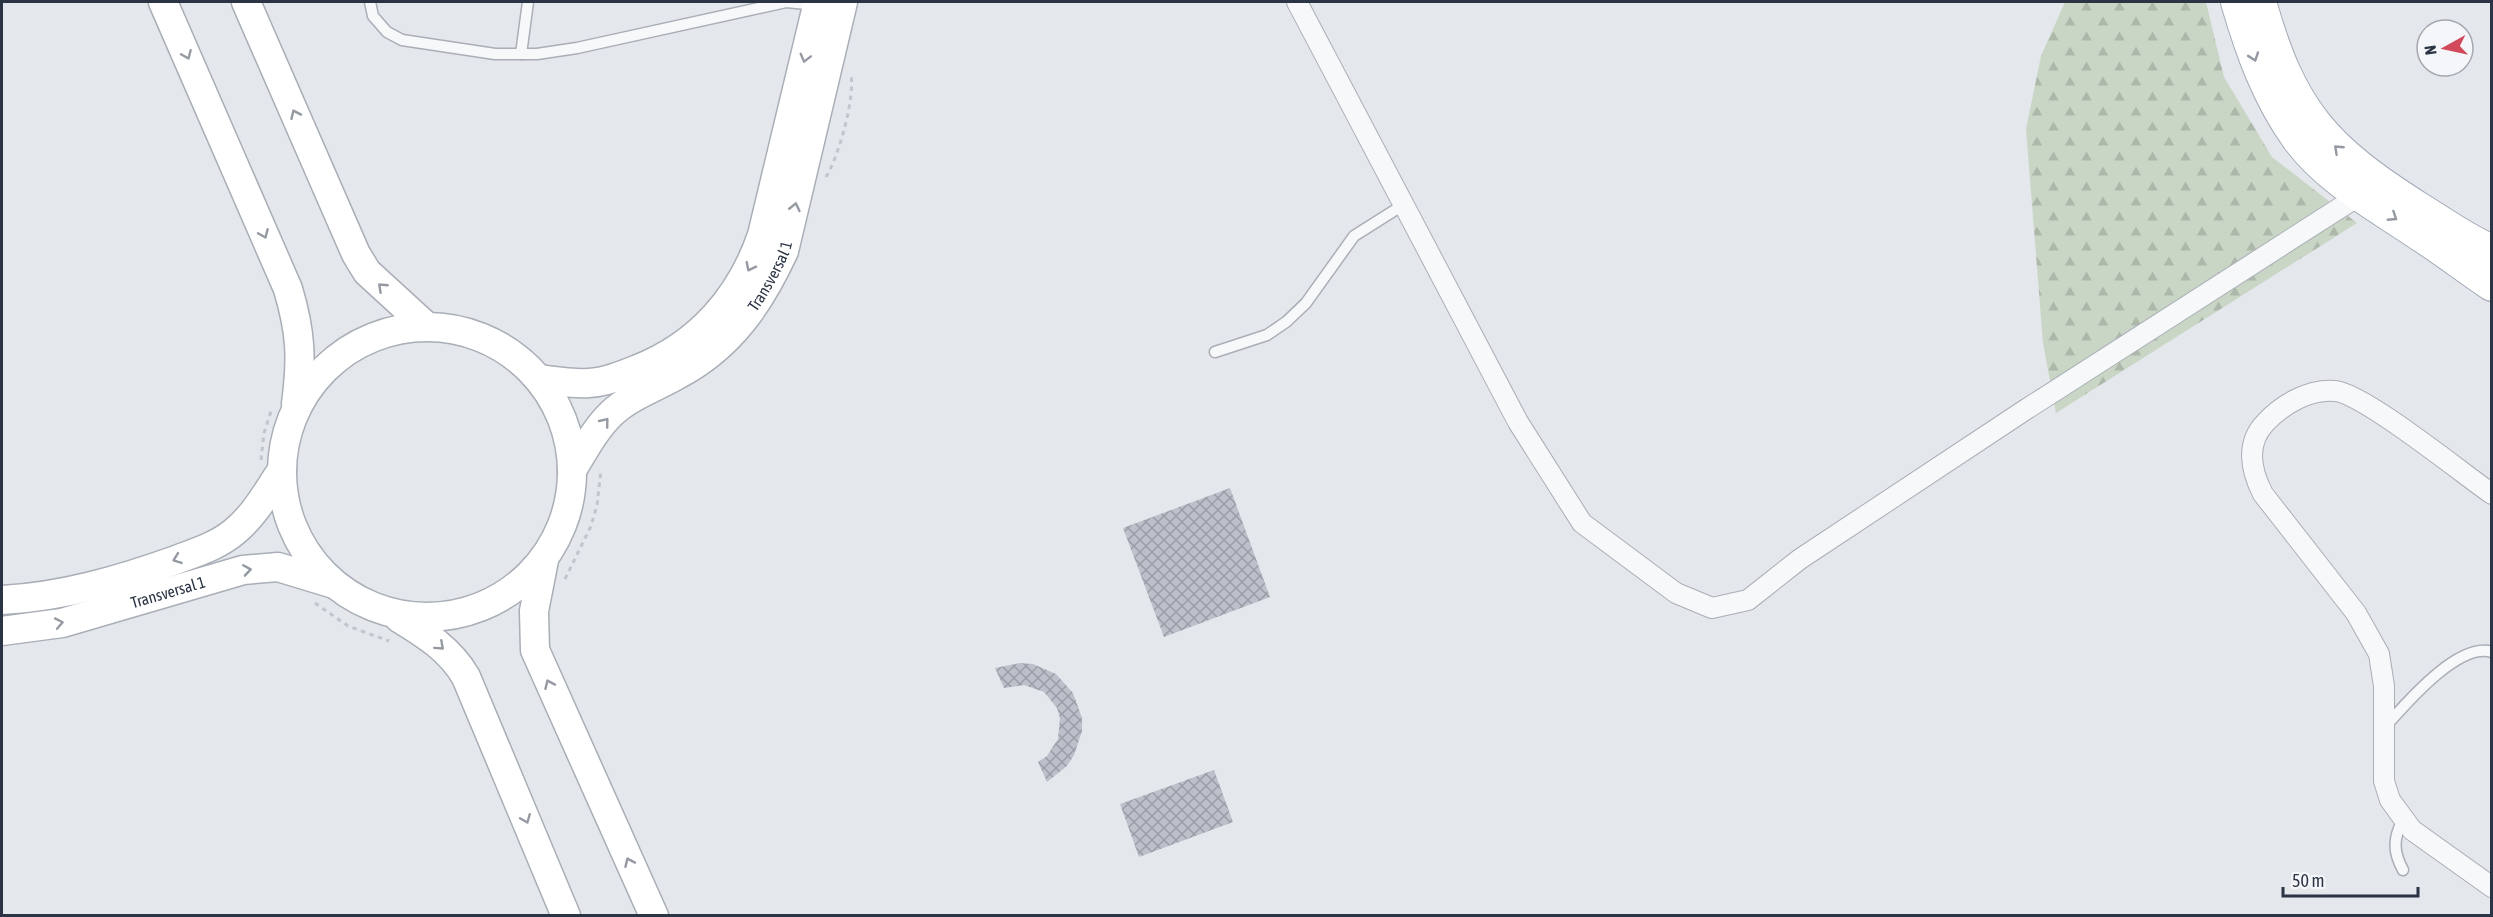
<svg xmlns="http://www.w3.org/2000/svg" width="2493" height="917" viewBox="0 0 2493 917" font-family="'Asap Condensed',sans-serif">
  <defs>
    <pattern id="forest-firs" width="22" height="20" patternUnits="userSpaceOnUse" patternTransform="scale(1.5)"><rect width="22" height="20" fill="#c9d6c5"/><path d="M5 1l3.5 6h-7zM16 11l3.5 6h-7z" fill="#adb8ab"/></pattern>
    <pattern id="building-cross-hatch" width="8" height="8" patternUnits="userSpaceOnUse" patternTransform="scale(1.5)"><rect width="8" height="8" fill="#bbc0ca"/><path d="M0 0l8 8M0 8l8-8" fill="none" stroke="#989da6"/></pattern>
  </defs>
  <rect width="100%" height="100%" fill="#e4e7ec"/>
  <!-- forest -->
  <path fill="url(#forest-firs)" d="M2065,2h141l18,75 48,80 85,66 -301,190 -13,-70 -17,-214 15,-73z"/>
  <!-- building -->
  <g fill="url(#building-cross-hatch)">
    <path d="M1230,488l40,109 -106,40 -41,-109z"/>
    <path d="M1020,663l13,1 23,10 17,19 9,25v13l-8,24 -7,11 -20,16 -9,-20 9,-6 11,-17 2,-21 -3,-10 -13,-16 -20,-7 -20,3 -9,-20z"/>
    <path d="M1214,770l19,52 -94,35 -19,-53z"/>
  </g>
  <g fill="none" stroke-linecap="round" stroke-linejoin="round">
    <!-- lane casing -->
    <g stroke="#a9aeb7" stroke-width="13">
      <g id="lane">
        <path d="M370,2l3,14 14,16 15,8 93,14h42l40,-6 209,-46 31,3"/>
        <path d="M521,54l7,-52"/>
        <path d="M1215,352l52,-17 19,-13 20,-19 48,-67 49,-31"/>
        <path d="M2384,728c20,-22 74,-87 108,-76"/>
        <path d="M2403,870c-10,-18 -10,-32 0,-50"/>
      </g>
    </g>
    <!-- street casing -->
    <g stroke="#a9aeb7" stroke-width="22">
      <g id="street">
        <path d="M1297,2l221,420 64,101 94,70 36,15 36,-8 52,-41 225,-149 335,-215"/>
        <path d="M2492,494c-29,-20 -129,-101 -157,-103 -26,-2 -52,13 -69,31 -21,21 -15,49 -3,72l93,119 23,41 5,32v95l6,19 22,30 80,57"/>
      </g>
    </g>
    <!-- secondary casing -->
    <g stroke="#a9aeb7" stroke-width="31">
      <g id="secondary">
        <path d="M163,2l125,287c13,44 14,69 8,115"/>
        <path d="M246,2l110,252 11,18 59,54"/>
        <circle cx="427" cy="472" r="145"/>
        <path d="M539,379c16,2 34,5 50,4 17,-1 34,-8 49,-14 61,-24 103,-72 124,-134l56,-233"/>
        <path id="s1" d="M572,470c12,-19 23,-41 40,-57 18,-17 45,-26 67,-39 52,-28 81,-71 105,-123l59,-249"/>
        <path d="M544,560l-10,51 1,39 119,266"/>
        <path d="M2,600c60,-3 118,-20 174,-40 21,-8 41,-14 58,-28 21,-17 33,-40 48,-62"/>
        <path d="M399,618c26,16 51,31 67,59l100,239"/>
        <path id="s2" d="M2,631l60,-8 181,-53 35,-3 56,17"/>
      </g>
    </g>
    <!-- primary casing -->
    <g stroke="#a3abb8" stroke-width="34">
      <g id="primary">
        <path d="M2237,2c14,48 31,96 61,137 31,42 80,67 122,96 25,16 48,34 72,50"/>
        <path d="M2260,2c31,110 64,146 160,207 23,14 46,31 72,42"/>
      </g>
    </g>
    <!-- path -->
    <g stroke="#c2c5cb" stroke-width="3" stroke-dasharray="4.5 4.5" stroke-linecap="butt">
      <path d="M826,177c13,-21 29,-79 25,-103"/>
      <path d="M261,460l3,-27 8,-25"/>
      <path d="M565,579l26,-53 6,-21 4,-35"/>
      <path d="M315,603l33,23 41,15"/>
    </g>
    <!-- lane -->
    <use href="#lane" stroke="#f7f8fa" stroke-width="10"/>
    <!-- street -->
    <use href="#street" stroke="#f7f8fa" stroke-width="20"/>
    <!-- secondary -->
    <use href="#secondary" stroke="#fff" stroke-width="28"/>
    <!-- primary -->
    <use href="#primary" stroke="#fff" stroke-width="32"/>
  </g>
  <!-- one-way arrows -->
  <defs><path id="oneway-chevron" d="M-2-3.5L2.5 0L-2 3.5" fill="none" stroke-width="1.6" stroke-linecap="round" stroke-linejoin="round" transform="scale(1.5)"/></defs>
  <g stroke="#959aa2">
    <use href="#oneway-chevron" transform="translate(187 55) rotate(67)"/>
    <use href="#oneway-chevron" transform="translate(2254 57) rotate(71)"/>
    <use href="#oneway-chevron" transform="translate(805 58) rotate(104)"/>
    <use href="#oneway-chevron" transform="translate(295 114) rotate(-114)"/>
    <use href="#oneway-chevron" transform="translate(2338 149) rotate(-137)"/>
    <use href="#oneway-chevron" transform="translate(795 207) rotate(-77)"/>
    <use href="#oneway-chevron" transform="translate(2393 217) rotate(33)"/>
    <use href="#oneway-chevron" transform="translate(264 234) rotate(67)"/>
    <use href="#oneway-chevron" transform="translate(750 267) rotate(117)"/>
    <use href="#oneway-chevron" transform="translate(382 287) rotate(-137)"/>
    <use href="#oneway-chevron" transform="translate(605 422) rotate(-51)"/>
    <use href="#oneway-chevron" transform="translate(177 559) rotate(160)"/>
    <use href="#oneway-chevron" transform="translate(247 570) rotate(-9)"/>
    <use href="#oneway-chevron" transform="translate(59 623) rotate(-11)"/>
    <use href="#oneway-chevron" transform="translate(440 646) rotate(42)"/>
    <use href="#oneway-chevron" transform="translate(549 684) rotate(-114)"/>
    <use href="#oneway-chevron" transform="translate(526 819) rotate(68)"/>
    <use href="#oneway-chevron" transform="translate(629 862) rotate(-114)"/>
  </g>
  <g text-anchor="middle" stroke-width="4.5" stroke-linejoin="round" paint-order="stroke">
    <!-- street labels -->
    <g font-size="16" fill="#2b3445" stroke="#f4f6f9">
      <text dy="6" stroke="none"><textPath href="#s1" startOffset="284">Transversal 1</textPath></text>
      <text dy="6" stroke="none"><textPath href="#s2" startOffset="171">Transversal 1</textPath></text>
    </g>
  </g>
  <!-- border -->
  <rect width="2493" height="917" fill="none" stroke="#2b3445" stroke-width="6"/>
  <!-- north arrow -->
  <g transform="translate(2445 48) rotate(262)"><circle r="28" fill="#f4f6f9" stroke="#a4a8b1" stroke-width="1.5"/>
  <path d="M0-4.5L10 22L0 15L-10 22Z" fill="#d1495b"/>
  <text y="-9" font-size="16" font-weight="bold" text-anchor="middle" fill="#2b3445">N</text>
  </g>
  <!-- scale -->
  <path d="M2283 887v9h135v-9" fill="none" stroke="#2b3445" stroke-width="3"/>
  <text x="2292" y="887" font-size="18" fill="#2b3445" stroke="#f4f6f9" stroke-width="4.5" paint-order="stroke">50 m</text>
</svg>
